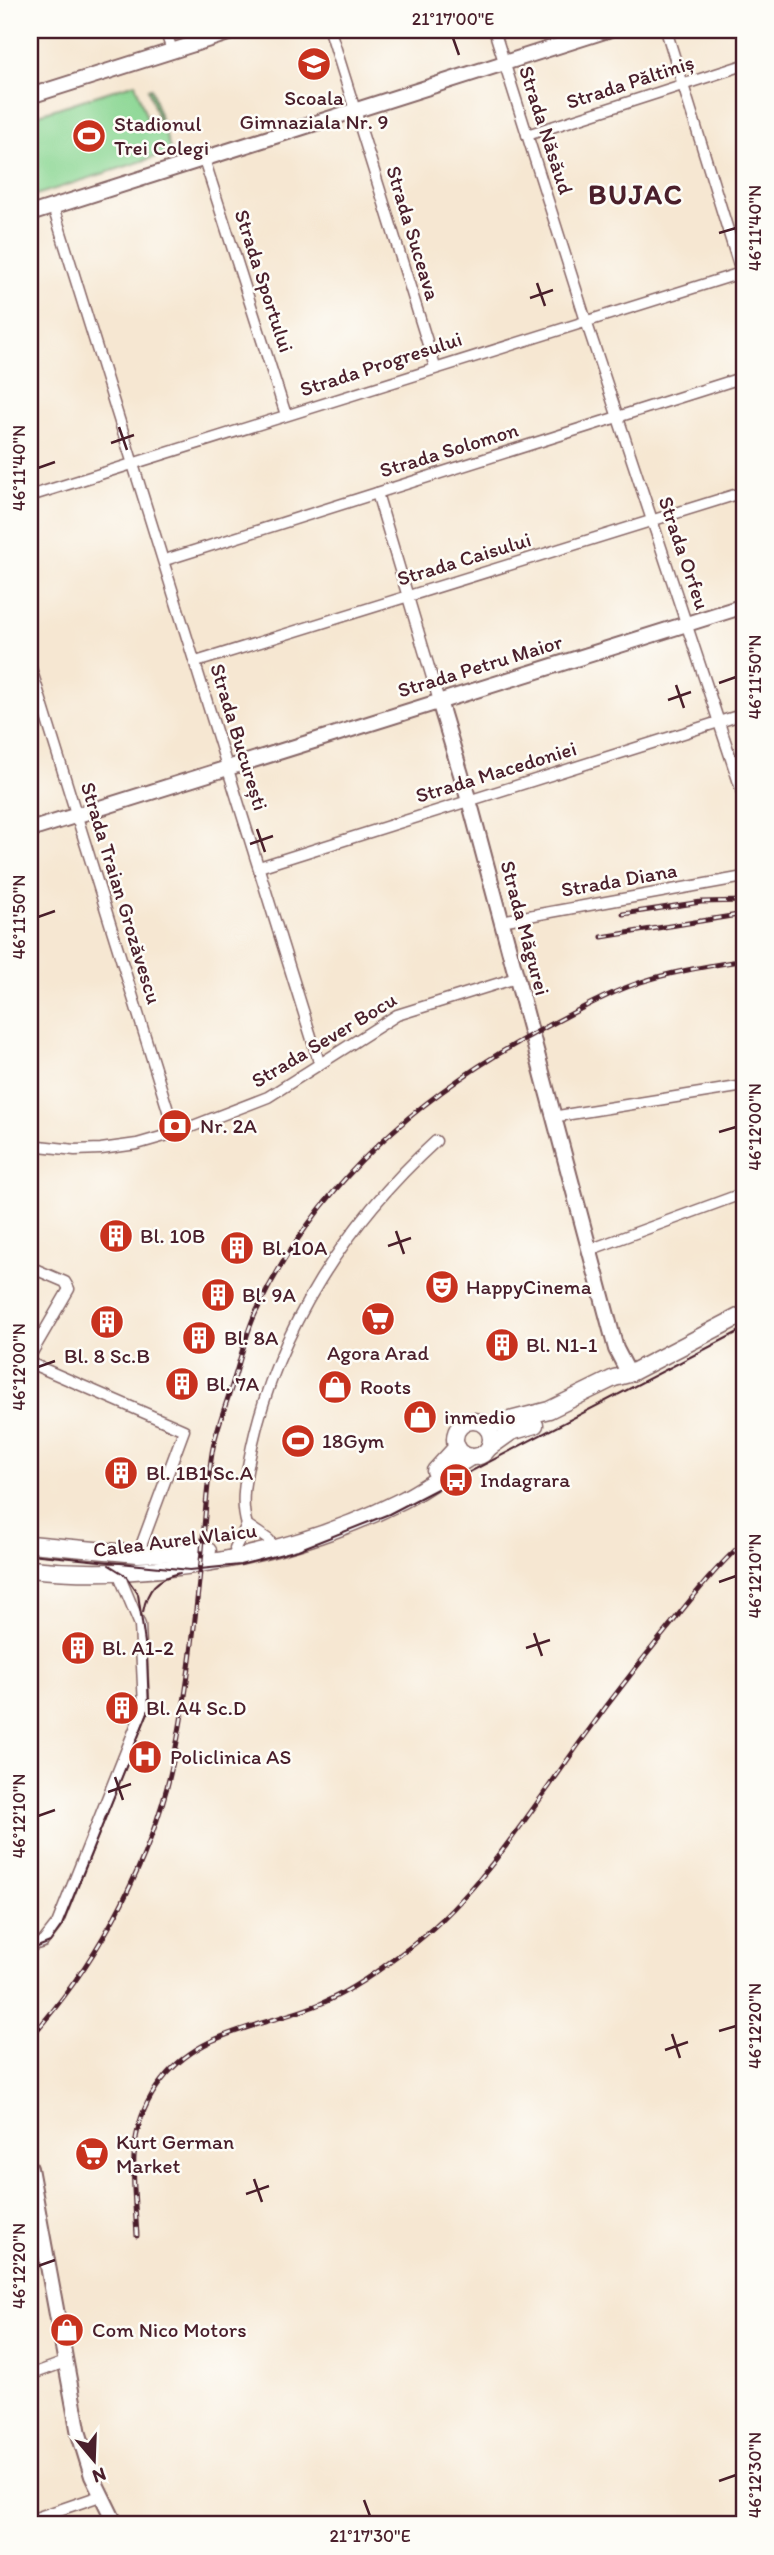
<svg xmlns="http://www.w3.org/2000/svg" width="774" height="2555" viewBox="0 0 774 2555" font-family="Itim,sans-serif">
  <rect width="100%" height="100%" fill="#fdfcf7"/>
  <filter id="ink" filterUnits="userSpaceOnUse"><feTurbulence type="fractalNoise" baseFrequency=".0143" numOctaves="2"/><feDisplacementMap in="SourceGraphic" scale="14" xChannelSelector="R" yChannelSelector="G"/><feConvolveMatrix kernelMatrix="1 2 1 2 8 2 1 2 1" color-interpolation-filters="sRGB"/></filter>
  <filter id="wash" filterUnits="userSpaceOnUse"><feTurbulence type="fractalNoise" baseFrequency=".00686" numOctaves="4" result="noise"/><feDisplacementMap in="SourceGraphic" scale="28" xChannelSelector="R" yChannelSelector="G"/><feGaussianBlur stdDeviation="1.57" result="paint"/><feColorMatrix in="noise" values="0 0 0 0 0 0 0 0 0 0 0 0 0 0 0 0 0 1.4 0 .05"/><feComposite in="paint" operator="in"/></filter>
  <g filter="url(#wash)">
    <rect width="100%" height="100%" fill="#f6e7d2"/>
    <!-- green -->
    <path fill="#8cd794" stroke="#6b7b60" stroke-width="2" d="M135,83l14,42 10,-3 -11,-33 3,-1 20,64 -141,45v-80z"/>
  </g>
  <g filter="url(#ink)">
    <g fill="none" stroke-linecap="round" stroke-linejoin="round">
      <!-- street casing -->
      <g stroke="#866565" stroke-width="13">
        <g id="street">
          <path d="M165,30l7,20"/>
          <path d="M330,30l105,337"/>
          <path d="M494,30l92,291 158,477"/>
          <path d="M666,30l75,242"/>
          <path d="M527,135l217,-70"/>
          <path d="M204,159l82,256"/>
          <path d="M53,207l266,855"/>
          <path d="M377,493l62,208"/>
          <path d="M30,496l714,-224"/>
          <path d="M165,560l579,-183"/>
          <path d="M196,662l548,-170"/>
          <path d="M30,665l145,468"/>
          <path d="M259,867l485,-153"/>
          <path d="M501,921l243,-44"/>
          <path d="M552,1117l192,-31"/>
          <path d="M30,1145l45,5 26,-1 36,-5 38,-11 93,-36 129,-82 119,-37"/>
          <path d="M589,1250l155,-57"/>
          <path d="M30,1267l35,15 4,7 -39,67"/>
          <path d="M30,1363l154,67 -46,124"/>
          <path d="M269,1540l-22,-15c-8,-26 0,-53 5,-79 26,-118 95,-224 184,-305"/>
          <path d="M235,1548l12,-23"/>
          <path d="M30,1946l13,-4 14,-18 87,-218 -4,-81 -23,-55"/>
          <path d="M30,2375l35,-13"/>
          <path d="M30,2520l70,-24"/>
        </g>
      </g>
      <!-- secondary casing -->
      <g stroke="#866565" stroke-width="18">
        <g id="secondary">
          <path d="M30,96l208,-66"/>
          <path d="M30,214l578,-184"/>
          <path d="M439,701l33,110 144,538 13,25"/>
          <path d="M30,830l714,-224"/>
          <path d="M30,2168l49,266 13,42 24,49"/>
        </g>
      </g>
      <!-- primary casing -->
      <g stroke="#866565" stroke-width="19">
        <g id="primary">
          <circle cx="473" cy="1439" r="18"/>
          <path d="M486,1426l63,-16 65,-32 15,-4 115,-60"/>
          <path d="M490,1447l21,-15 24,-7"/>
          <path d="M435,1471l22,-24"/>
          <path d="M30,1544l108,10 70,-3"/>
          <path d="M30,1569c124,13 262,-13 373,-69 24,-12 45,-29 68,-43"/>
        </g>
      </g>
      <!-- street -->
      <use href="#street" stroke="#fff" stroke-width="10"/>
      <!-- secondary -->
      <use href="#secondary" stroke="#fff" stroke-width="14"/>
      <!-- primary -->
      <use href="#primary" stroke="#fff" stroke-width="16"/>
      <!-- tram -->
      <g stroke="#4a1f2b" stroke-width="2">
        <path d="M30,1554l160,16 50,-5 58,-15 91,-36 355,-185"/>
        <path d="M143,1612c4,-23 14,-34 37,-39"/>
        <path d="M30,1950l20,-8 12,-17 87,-215 -2,-53 -9,-63 -13,-19 -16,-10"/>
      </g>
      <!-- rail casing -->
      <g stroke="#4a1f2b" stroke-width="5">
        <g id="rail">
          <path d="M623,914l78,-12 43,-1"/>
          <path d="M602,937l142,-23"/>
          <path d="M30,2038c63,-71 112,-159 137,-251 17,-66 26,-147 33,-215 4,-39 6,-80 12,-119 4,-25 15,-50 22,-74 7,-22 12,-46 22,-67 62,-130 165,-219 290,-285 31,-16 62,-34 95,-45 34,-11 69,-16 103,-22"/>
          <path d="M137,2236c-3,-56 -13,-109 25,-156 40,-51 102,-53 158,-76 31,-13 58,-33 85,-53 60,-44 103,-107 145,-166 37,-54 76,-106 117,-156 25,-31 48,-61 77,-87"/>
        </g>
      </g>
      <!-- rail -->
      <use href="#rail" stroke="#fdfcf7" stroke-width="2.5" stroke-dasharray="8" stroke-linecap="butt"/>
    </g>
  </g>
  <!-- ticks -->
  <path fill="none" stroke="#4a1f2b" stroke-width="2.5" d="M453,38l6,17M719,233l17,-5M537,283l8,23M530,298l23,-8M119,427l8,23M111,443l23,-8M38,468l17,-6M719,683l17,-6M676,685l8,23M668,700l23,-8M257,829l8,23M250,844l23,-8M38,917l17,-6M719,1132l17,-5M396,1231l8,23M388,1246l23,-8M38,1367l17,-6M719,1582l17,-6M534,1633l8,23M526,1648l24,-8M115,1777l8,23M108,1792l23,-8M38,1816l17,-6M719,2031l17,-5M672,2034l8,24M665,2050l23,-8M254,2179l8,23M246,2194l23,-8M38,2266l17,-6M719,2481l17,-6M364,2500l6,16"/>
  <!-- icons -->
  <defs>
    <g id="school-disc" transform="scale(1.75)"><circle r="9.5" fill="#c8321e" stroke="#fdfcf7"/><path d="M0-5L7-2L0 1L-7-2ZM-4 1L0 2.5L4 1V4Q0 6-4 4Z" fill="#fff"/></g>
    <g id="stadium-disc" transform="scale(1.75)"><circle r="9.5" fill="#c8321e" stroke="#fdfcf7"/><path d="M0-5a6.5 5 0 1 0 0 10a6.5 5 0 1 0 0-10ZM-3.5-1.8h7v3.6h-7Z" fill="#fff"/></g>
    <g id="bank-disc" transform="scale(1.75)"><circle r="9.5" fill="#c8321e" stroke="#fdfcf7"/><path d="M-6-4H6V4H-6ZM0-2.3a2.3 2.3 0 1 0 0 4.6a2.3 2.3 0 1 0 0-4.6Z" fill="#fff"/></g>
    <g id="building-disc" transform="scale(1.75)"><circle r="9.5" fill="#c8321e" stroke="#fdfcf7"/><path d="M-4-6H4V6H1V3H-1V6H-4ZM-2.5-4.3h1.7v1.8h-1.7ZM.8-4.3h1.7v1.8H.8ZM-2.5-1h1.7V.8h-1.7ZM.8-1h1.7V.8H.8Z" fill="#fff"/></g>
    <g id="theatre-disc" transform="scale(1.75)"><circle r="9.5" fill="#c8321e" stroke="#fdfcf7"/><path d="M-5-5.5Q0-4 5-5.5V0Q5 5 0 6Q-5 5-5 0ZM-3.3-2.5H-1v1.5H-3.3ZM1-2.5H3.3v1.5H1ZM-2.8 1Q0 5.5 2.8 1Z" fill="#fff"/></g>
    <g id="supermarket-disc" transform="scale(1.75)"><circle r="9.5" fill="#c8321e" stroke="#fdfcf7"/><path d="M-6-5.5h2.5l.6 2H6L4.5 2H-2.5L-4.4-4H-6ZM-1.5 3.2a1.3 1.3 0 1 0 .1 0ZM3 3.2a1.3 1.3 0 1 0 .1 0Z" fill="#fff"/></g>
    <g id="shop-disc" transform="scale(1.75)"><circle r="9.5" fill="#c8321e" stroke="#fdfcf7"/><path d="M-5-2.5h2.3a2.7 3.5 0 0 1 5.4 0H5L5.5 6h-11ZM-1.5-2.5h3a1.5 2.3 0 0 0-3 0Z" fill="#fff"/></g>
    <g id="bus-disc" transform="scale(1.75)"><circle r="9.5" fill="#c8321e" stroke="#fdfcf7"/><path d="M-5-6H5V4H4V6H2V4H-2V6H-4V4H-5ZM-3.5-4V0h7V-4ZM-3.5 1.2v1.5H-2V1.2ZM2 1.2v1.5H3.5V1.2Z" fill="#fff"/></g>
    <g id="hospital-disc" transform="scale(1.75)"><circle r="9.5" fill="#c8321e" stroke="#fdfcf7"/><path d="M-5-5h3v3.5h4V-5h3V5h-3V1.5h-4V5h-3Z" fill="#fff"/></g>
  </defs>
  <g fill-rule="evenodd">
    <use href="#school-disc" x="314" y="64"/>
    <use href="#stadium-disc" x="89" y="136"/>
    <use href="#bank-disc" x="175" y="1126"/>
    <use href="#building-disc" x="116" y="1236"/>
    <use href="#building-disc" x="237" y="1248"/>
    <use href="#theatre-disc" x="442" y="1287"/>
    <use href="#building-disc" x="218" y="1295"/>
    <use href="#supermarket-disc" x="378" y="1319"/>
    <use href="#building-disc" x="107" y="1322"/>
    <use href="#building-disc" x="199" y="1338"/>
    <use href="#building-disc" x="502" y="1345"/>
    <use href="#building-disc" x="182" y="1384"/>
    <use href="#shop-disc" x="335" y="1387"/>
    <use href="#shop-disc" x="420" y="1417"/>
    <use href="#stadium-disc" x="298" y="1441"/>
    <use href="#building-disc" x="121" y="1473"/>
    <use href="#bus-disc" x="456" y="1480"/>
    <use href="#building-disc" x="78" y="1648"/>
    <use href="#building-disc" x="122" y="1708"/>
    <use href="#hospital-disc" x="145" y="1757"/>
    <use href="#supermarket-disc" x="92" y="2154"/>
    <use href="#shop-disc" x="67" y="2330"/>
  </g>
  <g text-anchor="middle" stroke-width="5" stroke-linejoin="round" paint-order="stroke">
    <!-- street labels -->
    <g font-size="21" fill="#4a1f2b" stroke="#fdfcf7">
      <text transform="translate(630 82) rotate(-18)" y="7">Strada Păltiniș</text>
      <text transform="translate(546 130) rotate(72)" y="7">Strada Năsăud</text>
      <text transform="translate(413 233) rotate(73)" y="7">Strada Suceava</text>
      <text transform="translate(264 281) rotate(72)" y="7">Strada Sportului</text>
      <text transform="translate(381 364) rotate(-18)" y="7">Strada Progresului</text>
      <text transform="translate(449 450) rotate(-17)" y="7">Strada Solomon</text>
      <text transform="translate(684 553) rotate(71)" y="7">Strada Orfeu</text>
      <text transform="translate(464 559) rotate(-17)" y="7">Strada Caisului</text>
      <text transform="translate(480 666) rotate(-17)" y="7">Strada Petru Maior</text>
      <text transform="translate(239 737) rotate(73)" y="7">Strada București</text>
      <text transform="translate(496 772) rotate(-17)" y="7">Strada Macedoniei</text>
      <text transform="translate(619 880) rotate(-10)" y="7">Strada Diana</text>
      <text transform="translate(121 893) rotate(73)" y="7">Strada Traian Grozăvescu</text>
      <text transform="translate(525 928) rotate(75)" y="7">Strada Măgurei</text>
      <text transform="translate(324 1040) rotate(-31)" y="7">Strada Sever Bocu</text>
      <text transform="translate(175 1540) rotate(-7)" y="7">Calea Aurel Vlaicu</text>
    </g>
    <!-- poi labels -->
    <g font-size="21" fill="#4a1f2b" stroke="#fdfcf7" text-anchor="start">
      <text x="314" y="105" text-anchor="middle">Scoala<tspan x="314" dy="24">Gimnaziala Nr. 9</tspan></text>
      <text x="114" y="131">Stadionul<tspan x="114" dy="24">Trei Colegi</tspan></text>
      <text x="200" y="1133">Nr. 2A</text>
      <text x="140" y="1243">Bl. 10B</text>
      <text x="262" y="1255">Bl. 10A</text>
      <text x="466" y="1294">HappyCinema</text>
      <text x="242" y="1302">Bl. 9A</text>
      <text x="224" y="1345">Bl. 8A</text>
      <text x="526" y="1352">Bl. N1-1</text>
      <text x="378" y="1360" text-anchor="middle">Agora Arad</text>
      <text x="107" y="1363" text-anchor="middle">Bl. 8 Sc.B</text>
      <text x="206" y="1391">Bl. 7A</text>
      <text x="360" y="1394">Roots</text>
      <text x="444" y="1424">inmedio</text>
      <text x="322" y="1448">18Gym</text>
      <text x="146" y="1480">Bl. 1B1 Sc.A</text>
      <text x="480" y="1487">Indagrara</text>
      <text x="102" y="1655">Bl. A1-2</text>
      <text x="146" y="1715">Bl. A4 Sc.D</text>
      <text x="170" y="1764">Policlinica AS</text>
      <text x="116" y="2149">Kurt German<tspan x="116" dy="24">Market</tspan></text>
      <text x="92" y="2337">Com Nico Motors</text>
    </g>
    <!-- district labels -->
    <g font-size="28" font-weight="bold" letter-spacing="2" fill="#4a1f2b" stroke="#fdfcf7">
      <text x="636" y="204">BUJAC</text>
    </g>
  </g>
  <!-- margin -->
  <rect width="774" height="2555" fill="none" stroke="#fdfcf7" stroke-width="77"/>
  <!-- north arrow -->
  <g transform="translate(94 2460) rotate(161)" stroke="#fdfcf7" stroke-width="5" paint-order="stroke">
  <path d="M0-5L12 26L0 18L-12 26Z" fill="#4a1f2b"/>
  <text y="-10" font-size="19" font-weight="bold" text-anchor="middle" fill="#4a1f2b">N</text>
  </g>
  <rect x="38" y="38" width="698" height="2478" fill="none" stroke="#4a1f2b" stroke-width="2.5"/>
  <g font-size="18" text-anchor="middle" fill="#4a1f2b">
    <text x="453" y="25">21°17'00"E</text>
    <text transform="translate(755 228) rotate(-90)" y="6">46°11'40"N</text>
    <text transform="translate(19 468) rotate(-90)" y="6">46°11'40"N</text>
    <text transform="translate(755 677) rotate(-90)" y="6">46°11'50"N</text>
    <text transform="translate(19 917) rotate(-90)" y="6">46°11'50"N</text>
    <text transform="translate(755 1127) rotate(-90)" y="6">46°12'00"N</text>
    <text transform="translate(19 1367) rotate(-90)" y="6">46°12'00"N</text>
    <text transform="translate(755 1576) rotate(-90)" y="6">46°12'10"N</text>
    <text transform="translate(19 1816) rotate(-90)" y="6">46°12'10"N</text>
    <text transform="translate(755 2026) rotate(-90)" y="6">46°12'20"N</text>
    <text transform="translate(19 2266) rotate(-90)" y="6">46°12'20"N</text>
    <text transform="translate(755 2475) rotate(-90)" y="6">46°12'30"N</text>
    <text x="370" y="2542">21°17'30"E</text>
  </g>
</svg>
